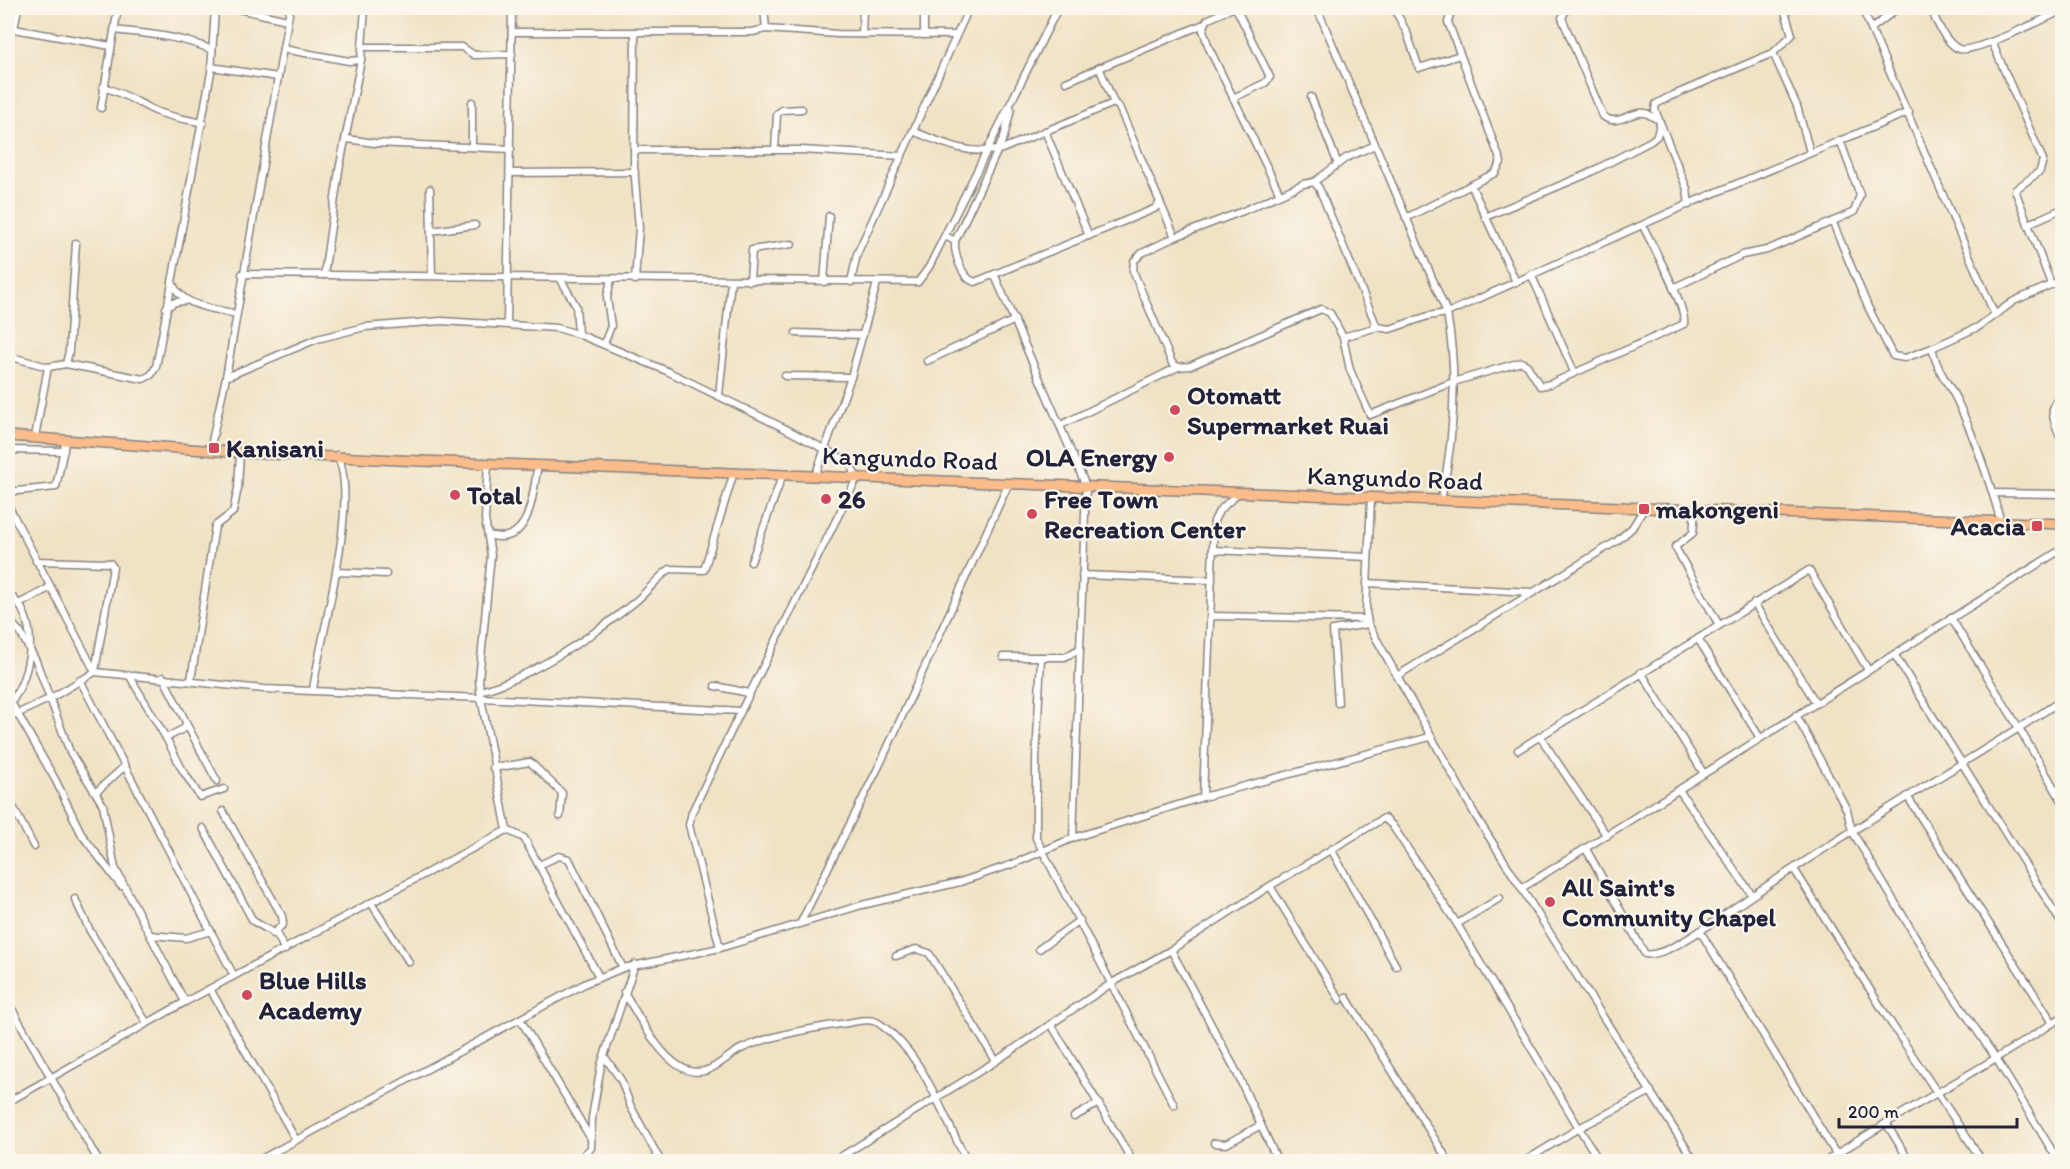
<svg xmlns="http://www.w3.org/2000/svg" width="2070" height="1169" viewBox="0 0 2070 1169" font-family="Itim,sans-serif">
  <rect width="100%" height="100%" fill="#fbf7ec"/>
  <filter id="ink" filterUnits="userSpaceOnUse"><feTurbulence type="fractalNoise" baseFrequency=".0167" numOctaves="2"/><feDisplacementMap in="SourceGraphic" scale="12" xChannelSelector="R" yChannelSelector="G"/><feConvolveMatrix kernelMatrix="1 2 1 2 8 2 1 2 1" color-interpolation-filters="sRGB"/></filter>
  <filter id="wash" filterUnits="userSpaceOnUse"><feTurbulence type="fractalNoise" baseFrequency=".008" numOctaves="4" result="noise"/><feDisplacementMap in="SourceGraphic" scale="24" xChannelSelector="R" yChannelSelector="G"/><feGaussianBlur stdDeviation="1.35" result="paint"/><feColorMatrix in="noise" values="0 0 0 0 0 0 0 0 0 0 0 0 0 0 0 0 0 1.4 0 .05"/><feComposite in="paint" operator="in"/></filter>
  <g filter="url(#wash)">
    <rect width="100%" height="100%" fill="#f0e2c4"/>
  </g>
  <g filter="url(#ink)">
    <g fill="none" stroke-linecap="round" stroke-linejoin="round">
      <!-- minor casing -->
      <g stroke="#898280" stroke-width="9">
        <g id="minor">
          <path d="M215,8l-4,64 -39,210c9,25 40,26 64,32"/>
          <path d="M234,8l53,12"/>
          <path d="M764,8l2,21"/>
          <path d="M1232,8l-25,12 -4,10 6,18 71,146"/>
          <path d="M1317,8l130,305c11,61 7,127 -6,187"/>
          <path d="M1394,8l13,25 12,35 41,-13"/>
          <path d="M1567,8l-5,10 41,98c14,12 28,-6 42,-3 5,1 7,5 13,6"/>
          <path d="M1862,8l132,305"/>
          <path d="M1931,8c4,12 15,36 28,41 13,5 88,-31 103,-39"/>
          <path d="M8,28l103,18"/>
          <path d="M14,29l4,-21"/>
          <path d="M1871,29l27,-21"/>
          <path d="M114,30c32,4 68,6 98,20"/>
          <path d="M512,32h240l14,-3 72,5 118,1"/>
          <path d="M635,32l-1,134 5,62 -4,52"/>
          <path d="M862,34l1,-26"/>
          <path d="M924,35v-27"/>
          <path d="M1992,42l51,118 -3,11 -25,19 36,94"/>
          <path d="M363,47h99l12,8 38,-1"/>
          <path d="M283,49l66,12 12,-1"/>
          <path d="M1773,53l19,-18 -8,-27"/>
          <path d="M211,67l67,10"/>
          <path d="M1099,67l15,36"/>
          <path d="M1066,82l138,-58"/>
          <path d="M103,87c18,5 31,13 48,22 16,8 34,10 52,14"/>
          <path d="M1311,97l27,67"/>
          <path d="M1233,98l32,-15 5,-6 -34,-69"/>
          <path d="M101,108l17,-100"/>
          <path d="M913,131c29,12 57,25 89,18l112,-46 5,4 56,130"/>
          <path d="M1045,131l44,105"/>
          <path d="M347,139l28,4 136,6"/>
          <path d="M472,147v-45"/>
          <path d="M634,150h167l101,6"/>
          <path d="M775,150l2,-36 5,-4 20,-1"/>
          <path d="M510,173l125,-1"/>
          <path d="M1314,182l32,-24 29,-13"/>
          <path d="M1471,185l45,97"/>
          <path d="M430,189l2,87"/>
          <path d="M1689,205l-2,-16 -32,-79 1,-6 13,-7 104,-44 24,53 13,46"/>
          <path d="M1485,217l100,-42 66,-34 6,-5 3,-12"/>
          <path d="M1406,218l89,-45 6,-11 -53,-140 3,-10 9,-4"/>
          <path d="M1833,223l35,84 25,49 12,2 27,-10"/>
          <path d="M2028,224l34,-15"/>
          <path d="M431,231l44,-6"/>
          <path d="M945,236l10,5c-1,13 7,38 20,41l179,-73 6,-6"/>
          <path d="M955,241l49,-104 7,-28"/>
          <path d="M242,274l676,8 11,-15 129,-259"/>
          <path d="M1531,274l43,98"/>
          <path d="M324,275l15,-105 22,-110 4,-52"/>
          <path d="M995,276l91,210 -13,352"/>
          <path d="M560,278l16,28 2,28"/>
          <path d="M750,281l2,-31 40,-6"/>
          <path d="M824,282l5,-66"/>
          <path d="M851,282l6,-28 112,-246"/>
          <path d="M1673,288l69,-33 25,-5 87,-38 6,-17 -20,-55"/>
          <path d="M166,308l9,-6 10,-1"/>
          <path d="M507,323l5,-315"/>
          <path d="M1377,327l-58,-139 -5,-6 -11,2 -60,27 -68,26 -33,16 -8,8 -1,10 39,92 6,4 12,-1 131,-57 9,4 13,24 34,-10 13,2 38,-13 19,-3 246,-111 216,-90"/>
          <path d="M796,333l67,2"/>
          <path d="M1343,337l7,33 20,45 83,-33 68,-20 6,3 13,21 10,-2 134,-60c3,-17 -32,-79 -41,-98"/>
          <path d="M604,344l7,-18 -4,-28 4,-19"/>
          <path d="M8,356l40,11 18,-3 3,-13 7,-108"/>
          <path d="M927,361l88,-41"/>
          <path d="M66,364l77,15 8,-4 5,-8 16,-84"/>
          <path d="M785,376l66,1"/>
          <path d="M226,377l91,-38 48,-12 76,-6 116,7 21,6 89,37 117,57 65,34 8,16 -116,233 -260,-13 -2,-18 12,-125 -6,-36 3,-56"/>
          <path d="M719,395l12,-114"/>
          <path d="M2062,397c-18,10 -5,30 0,45"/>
          <path d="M1061,425l117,-58"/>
          <path d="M35,437l13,-70"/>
          <path d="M8,450l56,1"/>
          <path d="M210,450l16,-73 64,-369"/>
          <path d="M815,476l36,-99 26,-94"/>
          <path d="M8,492l48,-5 10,-48"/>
          <path d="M1993,493l69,1"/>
          <path d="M1371,498l-5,113 2,13 109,194 218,344"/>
          <path d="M8,505l87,167"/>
          <path d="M1695,511l-2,22 -18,14 44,78"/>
          <path d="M2001,522c-11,-39 -24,-78 -41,-115 -10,-24 -21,-30 -28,-59l46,-21 36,-26 48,-21"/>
          <path d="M488,535c44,13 44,-42 50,-70"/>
          <path d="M1213,550l155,7"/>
          <path d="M36,561l74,2 3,4 -18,104"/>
          <path d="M751,562l32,-88"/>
          <path d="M337,572l49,2"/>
          <path d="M1082,575l130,5"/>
          <path d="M1367,583l164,9"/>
          <path d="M8,593l11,11 30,-16"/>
          <path d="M1754,603l62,100"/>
          <path d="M1211,616l155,3"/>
          <path d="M8,619l12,13 16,29 34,91 33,53 12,63 70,134"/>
          <path d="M1698,639l62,99"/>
          <path d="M1894,654l168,270"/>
          <path d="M1003,657h62l14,-8"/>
          <path d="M1041,657l-5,102v79l138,267"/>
          <path d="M1641,672l63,102"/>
          <path d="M129,675l37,63"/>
          <path d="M1397,676l220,-135 15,-13 12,-19"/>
          <path d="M163,677l23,45 -1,6 -19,10 16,31 18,28 24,-8"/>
          <path d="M80,680l154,296"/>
          <path d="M191,680l24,-154 18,-14 5,-24 2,-36"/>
          <path d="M715,686l34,7"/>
          <path d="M313,690c7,-54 48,-190 24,-235"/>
          <path d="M480,691c50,-13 116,-57 156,-90 12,-10 21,-23 34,-32l34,1 30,-98"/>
          <path d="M8,697l48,84 26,54 39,51"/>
          <path d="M2062,700l-43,28 43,73"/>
          <path d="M1338,703l-5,-73 35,-6"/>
          <path d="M8,707c21,-28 31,-72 11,-103"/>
          <path d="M1796,715l51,95 5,21 83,138 62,91 62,102"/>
          <path d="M8,718l43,-20 44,-26 169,17 217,9 26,132"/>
          <path d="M187,725l30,56"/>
          <path d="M1541,738l66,98"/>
          <path d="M1518,750l291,-180 59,100"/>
          <path d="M493,768l37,-6 32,31 -2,23"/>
          <path d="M1679,790l73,105"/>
          <path d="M96,792l29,-26"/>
          <path d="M1907,796l146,227"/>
          <path d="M8,797l26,50"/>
          <path d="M1203,797l11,-276 5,-10 19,-18"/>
          <path d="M223,811l59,105 1,8 -10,10"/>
          <path d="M203,828l50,93 24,14 8,15"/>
          <path d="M1331,849l65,117"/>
          <path d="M1586,849l59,105c18,4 58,-25 73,-35 98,-68 200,-128 301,-191l-68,-110"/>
          <path d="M539,865l20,-9 10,3 54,109"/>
          <path d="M1794,869l97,154 92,139"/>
          <path d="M1270,886l70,114"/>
          <path d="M1522,888l540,-339"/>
          <path d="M8,892v1"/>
          <path d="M75,899l15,32 57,92"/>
          <path d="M371,903l38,59"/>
          <path d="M801,922l80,-160 128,-279"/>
          <path d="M1457,924l43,-26"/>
          <path d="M1700,931l136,223"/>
          <path d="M150,935l36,3 25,-7"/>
          <path d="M720,948l-31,-123 3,-13 49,-101"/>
          <path d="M1039,949l41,-29"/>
          <path d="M1171,950l64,119 43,93"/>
          <path d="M896,956l20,-7 13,4 67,108"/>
          <path d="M210,989l86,151"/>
          <path d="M624,992c15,24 45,88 80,79 14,-3 25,-17 39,-23 29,-13 66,-19 97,-24 12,-1 30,-8 40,0 45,31 62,92 88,138"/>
          <path d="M1346,997l103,165"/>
          <path d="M8,1002l91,160"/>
          <path d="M520,1019l71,120"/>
          <path d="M1051,1024l82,138"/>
          <path d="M604,1056l17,24 10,27 30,55"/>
          <path d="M8,1102l177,-100 322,-172 17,8 75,139"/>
          <path d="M1074,1117l25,-14"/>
          <path d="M1886,1123l24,39"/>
          <path d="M1214,1143l12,1 35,-19"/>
          <path d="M8,1158l2,4"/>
          <path d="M256,1162l330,-179 37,-15 97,-20 142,-43 98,-23 53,-18 60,-26 130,-41 227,-60"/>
          <path d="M576,1162l15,-14 1,-30 9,-53 34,-101"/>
          <path d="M832,1162l161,-99 119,-80 59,-33 99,-64 114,-68 8,7 65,99 122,204 72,-37"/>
          <path d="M1523,1162l56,-34 21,34"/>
          <path d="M1825,1162c77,-52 160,-94 237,-145"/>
        </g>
      </g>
      <!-- highway casing -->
      <g stroke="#898280" stroke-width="12">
        <path id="highway" d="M8,436l238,17 175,8 1641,63"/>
      </g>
      <!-- minor -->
      <use href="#minor" stroke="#fff" stroke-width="6"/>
      <!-- highway -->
      <use href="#highway" stroke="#f9bc8a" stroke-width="9"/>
    </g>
  </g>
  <!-- markers -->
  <g fill="#d1495b" stroke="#fbf7ec" stroke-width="2">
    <circle cx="1175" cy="410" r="6"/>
    <rect x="208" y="442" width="12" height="12" rx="3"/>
    <circle cx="1169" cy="457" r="6"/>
    <circle cx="455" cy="495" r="6"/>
    <circle cx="826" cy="499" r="6"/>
    <rect x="1638" y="503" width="12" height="12" rx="3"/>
    <circle cx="1032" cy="514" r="6"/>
    <rect x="2031" y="520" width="12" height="12" rx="3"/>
    <circle cx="1550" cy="902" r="6"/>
    <circle cx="247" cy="995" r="6"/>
  </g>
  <g text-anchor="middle" stroke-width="4.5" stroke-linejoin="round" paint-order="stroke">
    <!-- poi labels -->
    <g font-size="26" font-weight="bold" fill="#22223b" stroke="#fbf7ec" text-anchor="start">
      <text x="1187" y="404">Otomatt<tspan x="1187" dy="30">Supermarket Ruai</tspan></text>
      <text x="226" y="457">Kanisani</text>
      <text x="1157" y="466" text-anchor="end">OLA Energy</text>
      <text x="467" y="504">Total</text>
      <text x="838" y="508">26</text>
      <text x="1044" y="508">Free Town<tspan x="1044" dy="30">Recreation Center</tspan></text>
      <text x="1656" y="518">makongeni</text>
      <text x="2025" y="535" text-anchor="end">Acacia</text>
      <text x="1562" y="896">All Saint's<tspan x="1562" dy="30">Community Chapel</tspan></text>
      <text x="259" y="989">Blue Hills<tspan x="259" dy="30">Academy</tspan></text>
    </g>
    <!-- street labels -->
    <g font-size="26" fill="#22223b" stroke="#fbf7ec">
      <text transform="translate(910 458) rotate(2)" y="9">Kangundo Road</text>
      <text transform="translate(1395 478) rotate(2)" y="9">Kangundo Road</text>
    </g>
  </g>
  <!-- margin -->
  <rect width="2070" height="1169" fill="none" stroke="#fbf7ec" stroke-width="30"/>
  <!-- scale -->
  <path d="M1839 1118v9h178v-9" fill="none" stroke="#22223b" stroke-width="3"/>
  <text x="1848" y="1118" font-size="18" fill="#22223b" stroke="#fbf7ec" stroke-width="4.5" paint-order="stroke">200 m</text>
</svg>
